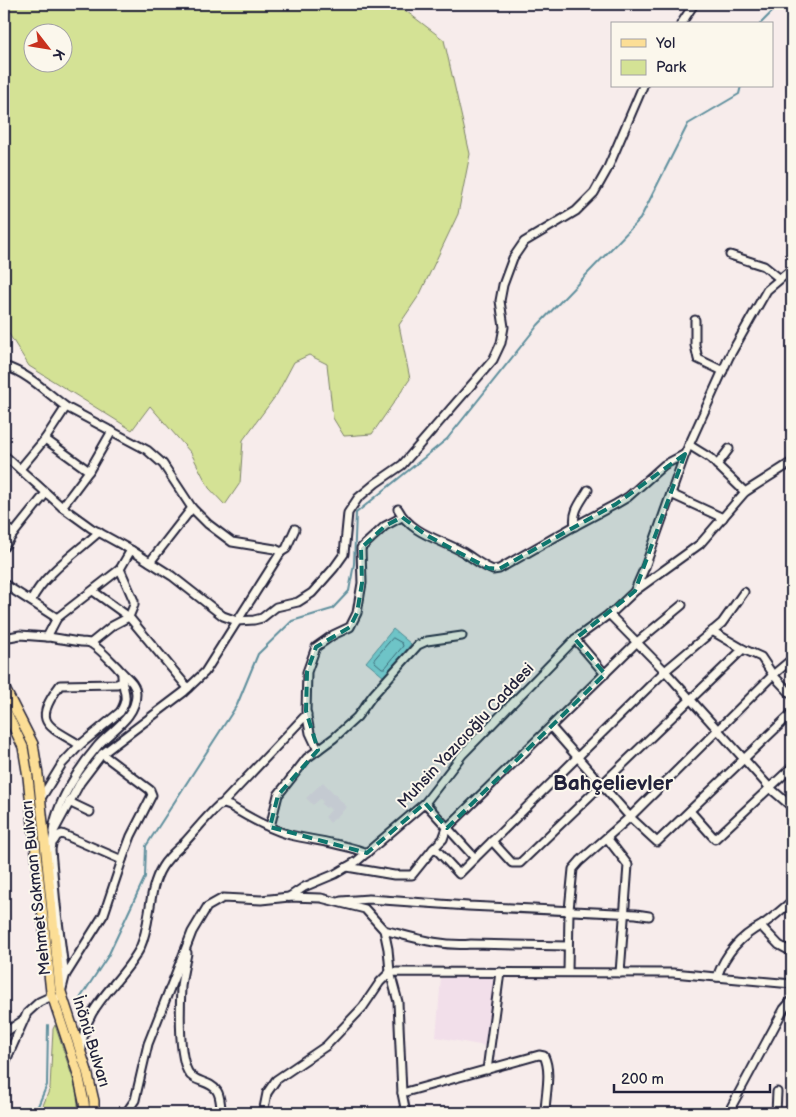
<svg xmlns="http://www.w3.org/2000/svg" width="796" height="1117" viewBox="0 0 796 1117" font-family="'Balsamiq Sans',sans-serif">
  <rect width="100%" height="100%" fill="#f7eceb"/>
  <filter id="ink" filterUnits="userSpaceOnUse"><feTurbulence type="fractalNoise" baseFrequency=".02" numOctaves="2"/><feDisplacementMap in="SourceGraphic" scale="10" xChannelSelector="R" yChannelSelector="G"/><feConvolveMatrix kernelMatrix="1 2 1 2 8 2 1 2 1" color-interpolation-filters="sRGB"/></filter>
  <g filter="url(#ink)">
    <!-- built -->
    <g fill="#f2dfea">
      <path d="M323,782l24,25 -17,16 -5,-6 6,-7 -3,-3 -2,1 -5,-4 2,-2 -3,-3 -7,6 -7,-7z"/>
      <path d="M490,977l4,4 -9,65 -49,-9 5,-59z"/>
    </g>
    <!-- green -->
    <g fill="#d4e295" stroke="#7b8268" fill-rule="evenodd">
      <path d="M4,4h397l1,4 42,32 26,114 -12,60 -38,80 -21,31 11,54 -38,55 -28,2 -11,-18 -6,-54 -18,-9 -15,7 -17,32 -34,46 -3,43 -15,22 -16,-17 -18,-35 -41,-47 -18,24 -103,-64 -25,-40zM32,32h30v30h-30z"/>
      <path d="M55,1025l21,63 3,25h-39l10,-25 3,-59z"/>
    </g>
    <!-- water -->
    <path fill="#86d7de" stroke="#5e8f9d" d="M393,629l18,15 -27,33 -18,-15z"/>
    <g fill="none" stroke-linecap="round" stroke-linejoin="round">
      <!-- shore -->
      <path stroke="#4a6a7c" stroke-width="1" d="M393,638l9,5 1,3 -18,22h-3l-7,-6 -1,-2z"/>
      <!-- stream -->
      <g stroke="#5e8f9d" stroke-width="2">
        <path d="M760,24l20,-20"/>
        <path d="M77,1003l31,-47 37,-79 1,-31 91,-141 21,-51 34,-33 40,-12 17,-18 5,-27 2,-51 91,-74 91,-114 102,-106 48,-95 51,-30 2,-8"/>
        <path d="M35,1113l12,-28 1,-60"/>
      </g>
      <!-- minor casing -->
      <g stroke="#22223b" stroke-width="11">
        <g id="minor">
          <path d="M681,24l13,-20"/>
          <path d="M730,255l34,11 15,12"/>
          <path d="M695,320v25l3,14 25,12"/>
          <path d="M4,366c24,7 42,26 62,41l-21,32 -25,30"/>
          <path d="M45,439l44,32"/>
          <path d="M689,445l21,13 35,34"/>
          <path d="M4,455l58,52 29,21 40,22 41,26 51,40 14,5 17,-1 8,-2 14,-11 22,-5 14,-9 22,-25 10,-14 4,-41 10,-15 18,-15 26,-18 91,-105 8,-17 3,-16 -4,-26 3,-16 10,-27 11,-16 52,-31 18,-18 13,-23 36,-84"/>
          <path d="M717,465l12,-16"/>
          <path d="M671,494l52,24"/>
          <path d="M62,507l27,-36 23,-40"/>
          <path d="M398,509c13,25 42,30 65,43 10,6 19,14 30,18l6,-1 72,-41 45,-24 12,-7 36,-32 21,-11"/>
          <path d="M575,526c-3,-15 6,-24 13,-36"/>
          <path d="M4,527l10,6 -10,14"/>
          <path d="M14,533l32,-40"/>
          <path d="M281,552l5,-3 9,-20"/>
          <path d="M150,562l42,-54"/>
          <path d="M120,569l11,-19"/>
          <path d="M4,584l53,34"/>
          <path d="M635,590l10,-23 40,-113 44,-97 38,-67 25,-21"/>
          <path d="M93,591l36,26 59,71"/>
          <path d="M31,601c13,-27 46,-49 68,-69"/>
          <path d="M609,614l56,57 105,117 22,19"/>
          <path d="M712,631l31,18 18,8 12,18 19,20"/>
          <path d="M47,637c12,1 23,4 34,5 4,0 8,0 11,2 9,6 17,15 25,23 7,9 19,15 19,27 0,25 -27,37 -40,54 -17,20 -41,57 -43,84"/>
          <path d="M4,638l16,-3 27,2 10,-19 63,-49 14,32v4l-5,12 -17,9 -21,17"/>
          <path d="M575,639l30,35"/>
          <path d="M551,727l79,90 27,25 135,-129"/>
          <path d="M80,745c-33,-20 -48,-22 -20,-60l57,-1 5,-2"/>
          <path d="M318,750l-8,-17 -4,-22 1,-39 9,-25 17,-12 17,-8 7,-14 5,-30 -1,-35 24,-22 17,-9"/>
          <path d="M40,800l22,-36 18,-19 40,-33c11,-17 1,-22 2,-38"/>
          <path d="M69,802l21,10"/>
          <path d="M425,803l50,55 190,-187 57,-48 22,-31"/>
          <path d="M221,805l86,-91"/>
          <path d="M690,811l25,28 77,-72"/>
          <path d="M270,827l8,-32 29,-37 27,-20 23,-21 16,-22 45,-50 9,-4 35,-5"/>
          <path d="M607,838l21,27 -8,108"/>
          <path d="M54,841l3,-5 5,-2 60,26"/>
          <path d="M492,841l20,22h8l223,-214"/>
          <path d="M433,849l10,-10 4,-11 189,-185 46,-38"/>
          <path d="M347,867l47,8h18l21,-26 2,-1 24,26 16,-16"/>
          <path d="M289,897l15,-10 31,-13 22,-13 68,-58 37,-48 113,-116 40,-29 20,-19 65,-47 45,-52 47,-30"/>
          <path d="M341,901l28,-2 99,7 168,8 13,2"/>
          <path d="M761,926l18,19 13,7"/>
          <path d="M384,930c28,7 58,17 87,14l97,2"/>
          <path d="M187,953c-2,11 -5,23 -6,34 -1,21 -3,67 7,85 6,11 22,8 29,19 4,6 3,15 5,22"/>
          <path d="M568,972l1,-62 4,-41 7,-8 50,-44 143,-142 19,-16"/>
          <path d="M65,976l39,-62 18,-54 9,-24 21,-41 -2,-5 -48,-36"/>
          <path d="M717,977c8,-23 24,-41 45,-52 10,-6 20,-16 30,-24"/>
          <path d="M52,996l4,3 4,-2 5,-20 -9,-72 -5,-55 3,-19 26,-48 22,-29 82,-62 21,-20 76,-120 -6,-3 -43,-7 -24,-18 -16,-16 -29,-44 -16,-14 -81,-43"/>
          <path d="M4,1033l18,-12"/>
          <path d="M82,1049c0,-43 41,-67 58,-101 12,-26 7,-57 22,-81 6,-10 15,-17 23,-25 11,-12 21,-25 34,-37l5,-1 6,2c18,11 39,23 60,29 26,6 52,8 77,18"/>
          <path d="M4,1065l23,-52 12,-11 13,-6"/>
          <path d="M487,1070l13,-98"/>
          <path d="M402,1093l137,-38 5,1c8,16 1,40 1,57"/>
          <path d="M126,1113l9,-13 13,-56 39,-99 5,-13 15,-25 16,-9 38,2 28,-3 32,1 44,11 19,21 4,19 2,23 8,30 4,91 4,20"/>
          <path d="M263,1113l4,-20 9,-13 50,-34 37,-39 17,-25 10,-10 283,1 119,11"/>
          <path d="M728,1113l56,-104 8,-9"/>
          <path d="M776,1113l1,-21"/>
        </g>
      </g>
      <!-- major casing -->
      <g stroke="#22223b" stroke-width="12">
        <g id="major">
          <path d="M4,687l29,57 5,31 22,214 27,82 7,30v12"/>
          <path d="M4,707l19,40 5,30 23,215 27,82 6,28 1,11"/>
        </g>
      </g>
      <!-- minor -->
      <use href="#minor" stroke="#fbf7ec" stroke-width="7"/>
      <!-- major -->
      <use href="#major" stroke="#fcde96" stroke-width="9"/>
    </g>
  </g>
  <!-- marked area -->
  <path fill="#0f766e" fill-opacity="0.2" stroke="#0f766e" stroke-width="4" stroke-dasharray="10 6" stroke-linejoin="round" d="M685,454l-50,137 -60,48 30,35 -158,154 -22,-25 -58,50 -97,-26 8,-32 40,-45 -12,-39 1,-39 9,-25 34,-20 7,-14 5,-30 -1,-35 24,-22 17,-9 24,18 62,33 11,1 117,-65z"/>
  <g text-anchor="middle" stroke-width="4" stroke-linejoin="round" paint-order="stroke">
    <!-- street labels -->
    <g font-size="16" fill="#22223b" stroke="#fbf7ec">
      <text transform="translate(465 735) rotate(-47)" y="6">Muhsin Yazıcıoğlu Caddesi</text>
      <text transform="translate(35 888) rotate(-96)" y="6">Mehmet Sakman Bulvarı</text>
      <text transform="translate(92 1041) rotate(73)" y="6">İnönü Bulvarı</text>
    </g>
    <!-- district labels -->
    <g font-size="21" font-weight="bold" fill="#22223b" stroke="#fbf7ec">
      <text x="613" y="790">Bahçelievler</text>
    </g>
  </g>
  <!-- margin -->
  <rect width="796" height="1117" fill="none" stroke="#fbf7ec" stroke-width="20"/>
  <rect x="10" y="10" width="776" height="1097" fill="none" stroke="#22223b" stroke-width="2" filter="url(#ink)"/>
  <!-- legend -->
  <rect x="611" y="22" width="162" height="65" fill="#fbf7ec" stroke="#a4a2a5"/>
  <rect x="621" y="39" width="25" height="8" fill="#fcde96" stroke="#a4a2a5"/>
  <text x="656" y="48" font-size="15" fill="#22223b">Yol</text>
  <rect x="621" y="60" width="25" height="15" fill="#d4e295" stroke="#a4a2a5"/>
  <text x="656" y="72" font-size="15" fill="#22223b">Park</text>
  <!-- north arrow -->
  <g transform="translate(48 48) rotate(121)"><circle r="24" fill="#fbf7ec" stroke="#a4a2a5"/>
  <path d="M0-4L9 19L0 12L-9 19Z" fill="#c8321e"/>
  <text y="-8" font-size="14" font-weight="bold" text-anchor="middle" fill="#22223b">K</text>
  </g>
  <!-- scale -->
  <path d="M614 1084v8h156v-8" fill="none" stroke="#22223b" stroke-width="2.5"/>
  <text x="621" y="1084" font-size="15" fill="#22223b" stroke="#fbf7ec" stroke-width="4" paint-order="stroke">200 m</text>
</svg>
